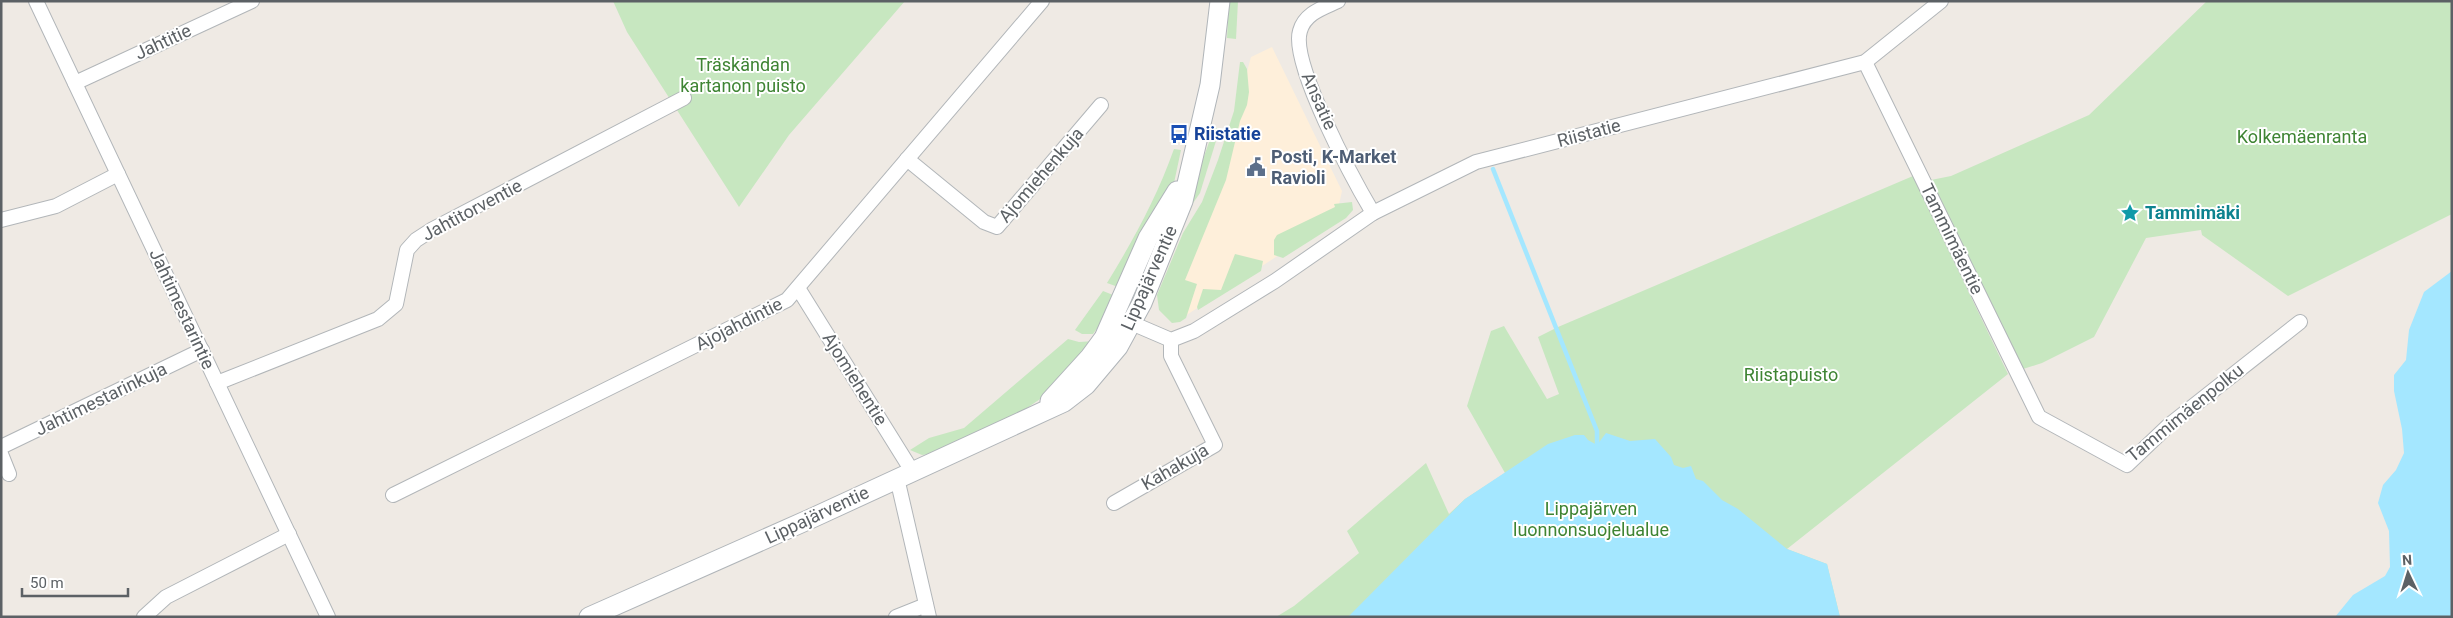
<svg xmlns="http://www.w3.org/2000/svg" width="2453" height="618" viewBox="0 0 2453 618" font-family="Roboto,sans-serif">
  <rect width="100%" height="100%" fill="#efeae4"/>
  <!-- commercial -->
  <path fill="#feefda" d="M1272,47l70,144 -6,27 -154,100 -22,-24 62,-132 29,-105z"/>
  <!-- green -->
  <g fill="#c7e7c0">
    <path d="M613,1h292l-116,134 -50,72 -112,-175z"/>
    <path d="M1229,1h9l-2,38 -9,-1z"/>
    <path d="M2207,1h245v213l-164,82 -86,-61 -1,-5 -55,8 -52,99 -52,26 -19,6 -92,-189 20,-4 138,-61z"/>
    <path d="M1240,62h3l4,7 2,23 -2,13 -7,16 -14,59 -41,100 12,4 -11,34 -6,4 -8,1 -13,-13 -2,-15 26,-62 19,-31 16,-42 16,-49z"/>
    <path d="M1214,128h6l-20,65 -18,26z"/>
    <path d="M1174,149l7,1 -7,33 -53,105 -14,-5c27,-44 50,-86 67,-134z"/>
    <path d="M1913,176l95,198 -221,175 40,15 13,53h-564l18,-11 65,-53 -12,-22 79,-68 23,51 16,-15 40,-26 -38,-67 24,-75 13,-5 43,73 12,-5 -21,-57 20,-10z"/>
    <path d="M1352,202l1,8 -7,8 -63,40 -9,-3v-15l3,-5 58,-28 -1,-3z"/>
    <path d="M1235,254l28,7 -2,10 -63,39 -1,-3 6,-18 18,1z"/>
    <path d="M1103,291l15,6 -15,32 -5,-2 -5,7h-11l-7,-4z"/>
    <path d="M1068,339l11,3 16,-1 -43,50 -31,21 -91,42 -8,1 -12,-5 19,-12 35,-10z"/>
  </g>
  <!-- water -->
  <g fill="#a4e7ff">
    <path d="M2452,271v346h-117l18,-22 32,-19 5,-9 -1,-36 -11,-28 5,-18 13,-15 8,-17 -2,-24 -8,-38v-16l12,-15 3,-30 15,-38z"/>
    <path d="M1606,433l24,8 25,-2 16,18 3,8 9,3 8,-2 5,13 7,2 19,19 16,9 49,40 40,15 13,53h-492l117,-118 83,-55 27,-9h9l4,5 9,5z"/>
  </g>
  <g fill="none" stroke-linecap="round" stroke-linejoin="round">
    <!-- stream -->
    <path stroke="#a4e7ff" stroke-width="4.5" d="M1493,169l104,262v14"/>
    <!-- street casing -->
    <g stroke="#b2b6b9" stroke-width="16">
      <g id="street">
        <path d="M36,1l292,616"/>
        <path d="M1338,1c-15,7 -33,12 -38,30 -10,32 54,150 73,182"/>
        <path d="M1865,62l174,355 88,48 41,-39 132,-104"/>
        <path d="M75,83l177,-82"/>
        <path d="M907,159l77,63 13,5 104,-122"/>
        <path d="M1,220l55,-14 62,-32"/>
        <path d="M798,288l114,183"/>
        <path d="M1122,319l49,21 23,-9 81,-50 98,-68 103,-51 389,-100 76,-61"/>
        <path d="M217,383l161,-64 18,-15 11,-54 9,-10 17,-11 251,-131"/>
        <path d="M1,447l201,-97"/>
        <path d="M1,454l8,20"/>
        <path d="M897,478l32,139"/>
        <path d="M393,495l394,-195 255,-299"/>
        <path d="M1114,503l101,-58 -44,-89v-16"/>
        <path d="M144,617l22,-20 123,-63"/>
        <path d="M896,617l30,-12"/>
      </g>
    </g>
    <!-- secondary casing -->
    <g stroke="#b0b5b9" stroke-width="21">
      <g id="secondary">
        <path d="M1050,401l40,-44 14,-19 44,-100 29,-47"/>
        <path d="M589,617l221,-98 254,-117 22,-17 32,-38 24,-44 41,-102 27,-116 10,-84"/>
      </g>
    </g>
    <!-- street -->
    <use href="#street" stroke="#fff" stroke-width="14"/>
    <!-- secondary -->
    <use href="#secondary" stroke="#fff" stroke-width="19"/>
  </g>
  <!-- icons -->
  <defs>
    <g id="bus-bare" transform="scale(1.5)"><path d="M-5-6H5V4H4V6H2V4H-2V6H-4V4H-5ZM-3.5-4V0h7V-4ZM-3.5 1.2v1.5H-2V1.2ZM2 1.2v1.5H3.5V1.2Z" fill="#1a4fb4" stroke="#fff" stroke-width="2.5" paint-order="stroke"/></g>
    <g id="civic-bare" transform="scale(1.5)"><path d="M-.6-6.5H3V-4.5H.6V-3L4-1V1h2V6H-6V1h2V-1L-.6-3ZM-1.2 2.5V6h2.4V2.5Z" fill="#5c6f8a" stroke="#fff" stroke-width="2.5" paint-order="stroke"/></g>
    <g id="sight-bare" transform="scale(1.5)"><path d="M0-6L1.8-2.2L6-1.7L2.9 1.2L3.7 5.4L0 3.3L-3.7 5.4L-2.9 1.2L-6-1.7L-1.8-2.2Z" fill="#0f9aa8" stroke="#fff" stroke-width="2.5" paint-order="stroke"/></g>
  </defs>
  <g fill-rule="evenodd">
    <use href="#bus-bare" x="1179" y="134"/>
    <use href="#civic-bare" x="1256" y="167"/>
    <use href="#sight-bare" x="2130" y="213"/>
  </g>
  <g text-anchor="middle" stroke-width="4" stroke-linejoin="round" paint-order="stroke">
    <!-- street labels -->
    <g font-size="18" fill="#5c6165" stroke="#fff">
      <text transform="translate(163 42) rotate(-25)" y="6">Jahtitie</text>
      <text transform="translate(1319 101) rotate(66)" y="6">Ansatie</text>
      <text transform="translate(1589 133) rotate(-15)" y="6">Riistatie</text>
      <text transform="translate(1041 175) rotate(-49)" y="6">Ajomiehenkuja</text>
      <text transform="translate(472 210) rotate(-28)" y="6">Jahtitorventie</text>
      <text transform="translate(1952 239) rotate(64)" y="6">Tammimäentie</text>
      <text transform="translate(1149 278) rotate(-66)" y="6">Lippajärventie</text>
      <text transform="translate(182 309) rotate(65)" y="6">Jahtimestarintie</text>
      <text transform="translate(739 324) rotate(-27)" y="6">Ajojahdintie</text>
      <text transform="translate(855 379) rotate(58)" y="6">Ajomiehentie</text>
      <text transform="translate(101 399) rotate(-26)" y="6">Jahtimestarinkuja</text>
      <text transform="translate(2185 413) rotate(-39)" y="6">Tammimäenpolku</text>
      <text transform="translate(1175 467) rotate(-30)" y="6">Kahakuja</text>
      <text transform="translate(817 515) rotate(-25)" y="6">Lippajärventie</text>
    </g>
    <!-- park labels -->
    <g font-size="18" fill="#3e8433" stroke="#fff">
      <text x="743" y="71">Träskändan<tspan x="743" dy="21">kartanon puisto</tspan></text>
      <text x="2302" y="143">Kolkemäenranta</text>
      <text x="1791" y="381">Riistapuisto</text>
      <text x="1591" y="515">Lippajärven<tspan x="1591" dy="21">luonnonsuojelualue</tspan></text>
    </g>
    <!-- transit labels -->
    <g font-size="18" font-weight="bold" fill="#164399" stroke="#fff" text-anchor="start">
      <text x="1194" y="140">Riistatie</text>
    </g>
    <!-- service labels -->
    <g font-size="18" font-weight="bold" fill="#4e5e75" stroke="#fff" text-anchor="start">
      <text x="1271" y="163">Posti, K-Market<tspan x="1271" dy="21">Ravioli</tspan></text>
    </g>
    <!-- culture labels -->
    <g font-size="18" font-weight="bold" fill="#0d838f" stroke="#fff" text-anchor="start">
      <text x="2145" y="219">Tammimäki</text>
    </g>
  </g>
  <!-- border -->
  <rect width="2453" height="618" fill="none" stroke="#5c6165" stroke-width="5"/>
  <!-- north arrow -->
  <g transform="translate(2408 573) rotate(356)" stroke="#ffffff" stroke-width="4" paint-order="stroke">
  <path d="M0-4L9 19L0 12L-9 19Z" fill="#5c6165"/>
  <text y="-8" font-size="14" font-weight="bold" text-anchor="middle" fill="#5c6165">N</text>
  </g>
  <!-- scale -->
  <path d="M22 588v8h106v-8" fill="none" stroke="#5c6165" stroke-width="2.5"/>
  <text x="30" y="588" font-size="15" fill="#5c6165" stroke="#ffffff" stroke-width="4" paint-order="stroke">50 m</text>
</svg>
